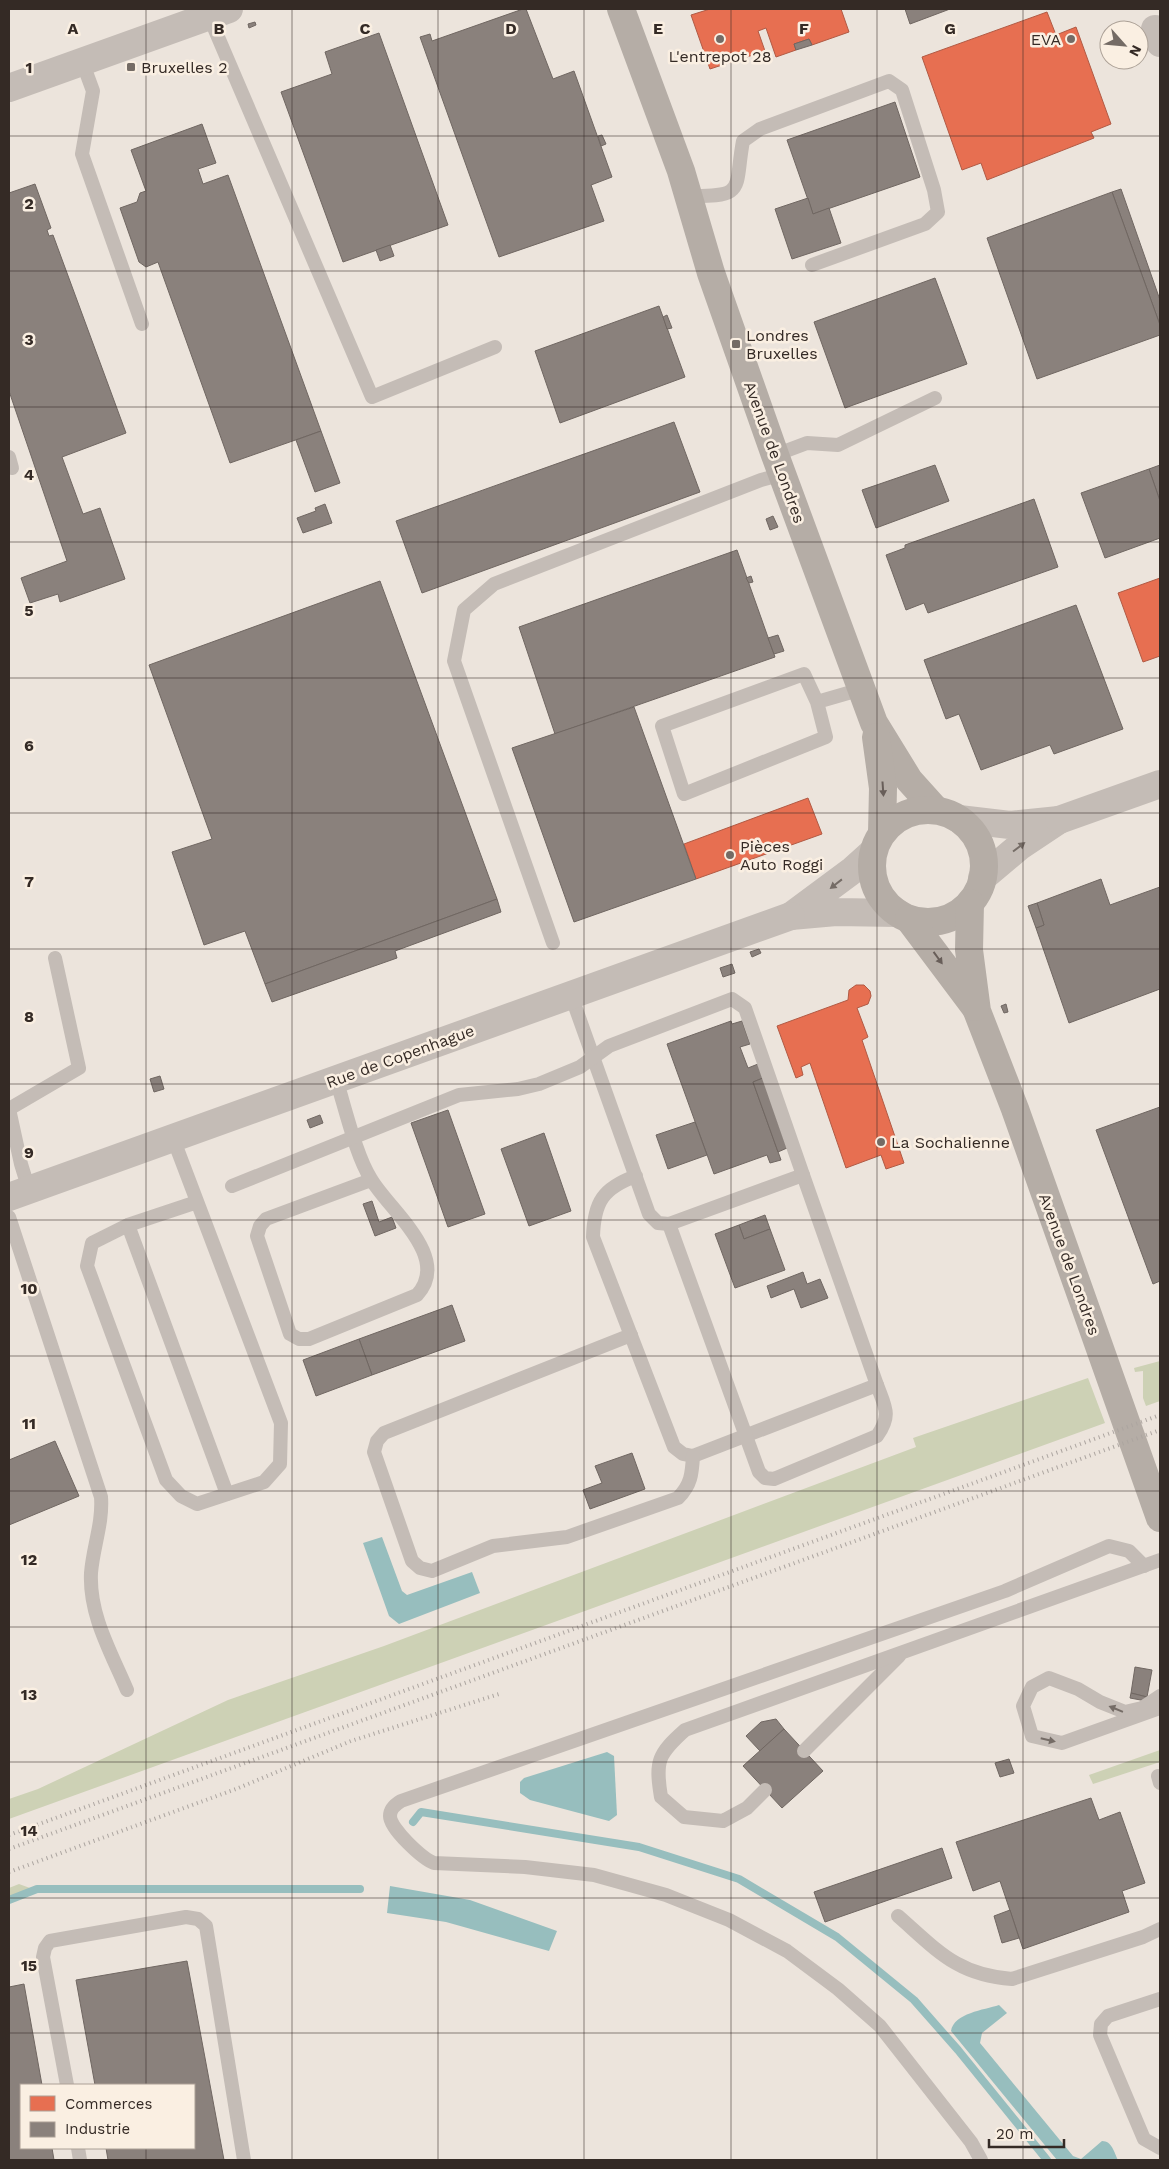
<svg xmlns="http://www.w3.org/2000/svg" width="1169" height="2169" viewBox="0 0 1169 2169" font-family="'Work Sans',sans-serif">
  <rect width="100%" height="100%" fill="#ece4dc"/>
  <!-- green -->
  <g fill="#cdd1b5">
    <path d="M1160,1361v40l-14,5 -3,-8v-27l-8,1 -1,-4z"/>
    <path d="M1088,1378l17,45 -1096,396v-20l29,-10 190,-89 156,-54 532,-199 -3,-9z"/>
    <path d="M1160,1750v12l-67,22 -4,-9z"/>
    <path d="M19,1884l19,7 -29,11v-14z"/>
  </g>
  <!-- water -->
  <g fill="#97bebe">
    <path d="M382,1537l20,54 5,4 65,-23 8,21 -81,31 -10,-8 -26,-73z"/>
    <path d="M607,1752l7,4 3,59 -8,6 -79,-21 -10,-7v-11l4,-4z"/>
    <path d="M390,1886l80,14 87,31 -8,20 -103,-29 -59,-9z"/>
    <path d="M999,2005l8,8 -25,20 -2,10 93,113 8,3 21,-18c10,0 12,11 16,19h-61l-106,-129c3,-18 33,-21 48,-26z"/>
  </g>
  <!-- shops -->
  <g fill="#e76f51" stroke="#b15a44">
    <path d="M710,9h131l8,23 -37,13 -3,-6 -15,5 2,6 -20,7 -10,-29 -8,3 7,20 -55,18 -19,-54z"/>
    <path d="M1047,12l9,23 20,-8 35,97 -20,8 3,6 -107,42 -6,-17 -19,7 -40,-113z"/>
    <path d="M1160,578v78l-17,6 -25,-69z"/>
    <path d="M808,798l14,36 -126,45 -12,-35z"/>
    <path d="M856,985h8l6,6 1,5 -3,8 -11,4 11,29 -6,3 42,123 -18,6 -5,-14 -35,13 -36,-105 -9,4 2,8 -7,3 -19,-52 71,-26 1,-10z"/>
  </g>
  <!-- industry -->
  <g fill="#8a817c" stroke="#706762">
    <path d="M523,9h3l27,70 21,-8 38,106 -21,8 13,36 -105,36 -79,-220 10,-3 2,7z"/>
    <path d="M905,9h45l-40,15z"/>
    <path d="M255,22l1,3 -7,3 -1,-4z"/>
    <path d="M379,33l69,192 -105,37 -62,-170 51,-18 -7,-22z"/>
    <path d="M809,39l3,6 -16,5 -2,-6z"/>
    <path d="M895,102l25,75 -107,37 -26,-74z"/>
    <path d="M202,124l14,39 -18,6 5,15 25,-9 93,256 -91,32 -72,-201 -12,5 -7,-5 -19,-54 17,-6 3,-9 6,-2 -15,-41z"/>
    <path d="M602,135l4,9 -5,2 -3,-10z"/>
    <path d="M35,184l16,44 -4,2 2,6 4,-1 73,198 -64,24 21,57 17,-6 25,71 -65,23 -2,-8 -28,9 -9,-25 46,-17 -58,-170v-198z"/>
    <path d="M1121,189l39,111v25l-48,-133z"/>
    <path d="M1112,192l48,133v10l-123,44 -50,-141z"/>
    <path d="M808,198l5,16 16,-6 12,35 -49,16 -17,-50z"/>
    <path d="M390,245l4,11 -14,5 -4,-11z"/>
    <path d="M935,278l32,86 -122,44 -31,-86z"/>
    <path d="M659,306l26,71 -125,46 -25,-72z"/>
    <path d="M667,315l5,13 -5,1 -4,-12z"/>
    <path d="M674,422l26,70 -278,101 -26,-72z"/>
    <path d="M321,431l19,52 -25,9 -19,-52z"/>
    <path d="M935,465l14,36 -73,27 -14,-38z"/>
    <path d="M1160,465v36l-11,-32z"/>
    <path d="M1149,469l11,32v37l-55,20 -24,-65z"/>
    <path d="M1034,499l24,68 -130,46 -4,-10 -18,7 -20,-55 19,-7v-3z"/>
    <path d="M325,504l7,19 -29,10 -6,-15 19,-7 -1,-3z"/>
    <path d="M773,516l5,11 -8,3 -4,-11z"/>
    <path d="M737,550l38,107 -220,77 -36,-107z"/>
    <path d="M751,576l2,6 -4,1 -3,-5z"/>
    <path d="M380,581l117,318 -232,85 -20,-53 -41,14 -32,-93 40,-13 -63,-174z"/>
    <path d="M1076,605l47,124 -69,25 -4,-9 -69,25 -22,-56 -13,5 -22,-59z"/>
    <path d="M778,635l6,16 -10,3 -6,-16z"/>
    <path d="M634,707l62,172 -122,43 -62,-174z"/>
    <path d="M1101,879l9,26 50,-18v102l-91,34 -33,-95 8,-3 -7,-22z"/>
    <path d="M497,899l4,13 -106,39 2,7 -125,44 -7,-18z"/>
    <path d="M1037,903l7,22 -8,3 -8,-22z"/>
    <path d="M759,949l2,4 -9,4 -2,-5z"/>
    <path d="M732,964l3,9 -12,4 -3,-9z"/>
    <path d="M1006,1004l2,8 -4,1 -3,-7z"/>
    <path d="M731,1021l1,3 10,-3 8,23 -10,3 8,21 10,-4 5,14 -10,4 28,78 -11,3 -3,-8 -53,19 -47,-130z"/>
    <path d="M160,1076l4,13 -10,3 -4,-13z"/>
    <path d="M763,1078l24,70 -9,4 -25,-70z"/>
    <path d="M1160,1107v174l-7,3 -57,-154z"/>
    <path d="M448,1110l37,104 -37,13 -37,-104z"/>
    <path d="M320,1115l3,8 -13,5 -3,-8z"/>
    <path d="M695,1122l12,33 -39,14 -12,-34z"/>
    <path d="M544,1133l27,78 -42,15 -28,-77z"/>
    <path d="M372,1201l7,21 13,-5 4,11 -21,8 -12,-32z"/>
    <path d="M765,1215l5,14 -26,10 -5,-14z"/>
    <path d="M739,1225l5,14 26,-10 15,41 -50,18 -20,-54z"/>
    <path d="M803,1272l4,12 13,-5 8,19 -27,10 -7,-19 -23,9 -4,-12z"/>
    <path d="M452,1305l13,36 -93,34 -13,-36z"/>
    <path d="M359,1339l13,36 -56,21 -13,-36z"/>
    <path d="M55,1441l24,55 -70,29v-65z"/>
    <path d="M632,1453l13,36 -55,20 -7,-19 19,-7 -7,-17z"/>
    <path d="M1135,1667l17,3 -5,27 -16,-4z"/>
    <path d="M1131,1693l16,4 -1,4 -16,-3z"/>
    <path d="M776,1719l8,10 -24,22 -14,-15 15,-14z"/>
    <path d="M784,1729l39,42 -41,37 -39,-42z"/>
    <path d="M1009,1759l5,14 -14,4 -5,-14z"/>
    <path d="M1091,1798l8,22 21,-8 25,71 -23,8 7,21 -106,37 -23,-68 -27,10 -17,-49z"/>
    <path d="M942,1848l10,30 -127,44 -11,-30z"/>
    <path d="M1010,1910l9,28 -17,5 -8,-27z"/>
    <path d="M187,1961l37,199h-116l-2,-12h88v-63h-99l-19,-105z"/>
    <path d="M24,1984l18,101h-21v63h31l2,12h-45v-173z"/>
  </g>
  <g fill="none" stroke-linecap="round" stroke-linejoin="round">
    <!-- stream -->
    <g stroke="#97bebe" stroke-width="8">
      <path d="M413,1822l8,-10 218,35 100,32 98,58 77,63 44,50 89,110"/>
      <path d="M9,1900l28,-11h323"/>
    </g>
    <!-- lane -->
    <g stroke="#c4bcb6" stroke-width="14">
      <path d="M209,16l163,381 123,-50"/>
      <path d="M82,61l11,30 -11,63 60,170"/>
      <path d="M688,196c59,1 46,-6 55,-55l17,-12 129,-48 13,9 32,100 4,22 -13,12 -113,41"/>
      <path d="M775,455l32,-12 31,2 97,-47"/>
      <path d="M9,457l3,11"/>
      <path d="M817,702l9,35 -142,57 -22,-68 142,-52 13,28 45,-13"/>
      <path d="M553,943l-99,-282 10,-51 30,-26 267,-104 22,-6"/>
      <path d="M571,995l78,219 9,9 11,1 134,-49 74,210 -184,71 -10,-2 -9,-7 -81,-210c1,-35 10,-49 43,-61"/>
      <path d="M336,1079c9,28 20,77 35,100 18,31 81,78 46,116l-108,44h-10l-9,-5 -33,-98 3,-10 6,-7 105,-39"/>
      <path d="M173,1138l108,285 -1,41 -16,18 -67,22 -16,-8 -15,-16 -79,-214 5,-23 36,-18 69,-23"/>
      <path d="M232,1186l227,-91 59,-6 21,-5 41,-17 29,-21 123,-47 13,9 58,167"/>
      <path d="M29,1190l-8,-26 -12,-55 70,-41 -24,-110"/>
      <path d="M9,1217l92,280c2,26 -8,50 -10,76 -2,42 20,79 36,117"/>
      <path d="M669,1224l90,248 6,6 9,1 103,-43c15,-21 8,-29 0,-51"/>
      <path d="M128,1225l99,269"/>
      <path d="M631,1335l-247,98 -7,8 -3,11 38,109 8,7 12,3 61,-25 74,-9 111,-39c13,-13 14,-24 15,-42"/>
      <path d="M1160,1696l-18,12 -17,4 -25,-10 -22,-13 -29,-11 -17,9 -9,19 9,30 30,7 98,-35"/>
      <path d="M804,1751l95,-95"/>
      <path d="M1158,1776l2,7"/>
      <path d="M765,1790l-18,18 -24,13 -39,-4 -23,-20c-6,-36 -3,-43 24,-67l475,-170"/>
      <path d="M898,1916c40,35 59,59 114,63l131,-42 17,-8"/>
      <path d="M1160,1999l-52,17 -7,8 -1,11 44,104 16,9"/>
      <path d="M67,2085l-24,-128 2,-9 5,-7 136,-24 12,2 8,7 38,234"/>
      <path d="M78,2148l2,12"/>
      <path d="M981,2160l-10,-18 -91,-116 -42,-37 -51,-38 -58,-31 -63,-25 -72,-20 -69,-8 -91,-4c-11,-4 -44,-34 -44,-47 0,-7 6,-12 11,-15l604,-210 104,-45 20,5 15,15"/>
    </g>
    <!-- street -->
    <g stroke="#c4bcb6" stroke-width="28">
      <path d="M1155,29l5,14"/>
      <path d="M9,88l220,-79"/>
      <path d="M959,819l51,6 49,-5 -39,26 -38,32"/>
      <path d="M1059,820l101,-36"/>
      <path d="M873,852l-20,18 -62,46 45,-4 62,1"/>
      <path d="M9,1197l782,-281"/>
    </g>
    <!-- secondary -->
    <g stroke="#b5ada6" stroke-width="28">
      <path d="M621,9l60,162 30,102 64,182 99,268 35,57 27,30"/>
      <path d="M876,737l7,51 -1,45"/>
      <circle cx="928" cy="866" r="56"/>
      <path d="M970,903l-1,47 8,61 38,98 145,409"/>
      <path d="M909,919l66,88"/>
    </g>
    <!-- rail -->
    <g stroke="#aca5a0" stroke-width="4" stroke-dasharray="1 4" stroke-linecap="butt">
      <path d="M9,1835l1151,-420"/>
      <path d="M9,1849l1151,-419"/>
      <path d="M9,1872l227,-83 115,-48 148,-47"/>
    </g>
  </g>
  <!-- one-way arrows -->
  <defs><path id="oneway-solid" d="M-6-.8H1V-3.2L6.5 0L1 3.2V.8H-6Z" transform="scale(1.25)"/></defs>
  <g fill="#685e59">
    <use href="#oneway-solid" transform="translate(883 789) rotate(86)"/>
    <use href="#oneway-solid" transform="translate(938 958) rotate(54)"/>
  </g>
  <g fill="#756c66">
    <use href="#oneway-solid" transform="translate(1019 847) rotate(-37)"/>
    <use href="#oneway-solid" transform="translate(836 884) rotate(142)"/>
    <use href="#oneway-solid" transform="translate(1116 1709) rotate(-158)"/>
    <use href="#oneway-solid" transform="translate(1048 1740) rotate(13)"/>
  </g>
  <!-- grid -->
  <path fill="none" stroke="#342a25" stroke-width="1" stroke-opacity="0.55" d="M146,9v2076M292,9v2151M438,9v2151M584,9v2151M731,9v2151M877,9v2151M1023,9v2151M9,136h1151M9,271h1151M9,407h1151M9,542h1151M9,678h1151M9,813h1151M9,949h1151M9,1084h1151M9,1220h1151M9,1356h1151M9,1491h1151M9,1627h1151M9,1762h1151M9,1898h1151M9,2033h1151M146,2148v12"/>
  <!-- markers -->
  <g fill="#746b65" stroke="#faefe2" stroke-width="2">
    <circle cx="720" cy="39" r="5"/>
    <circle cx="1071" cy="39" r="5"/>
    <rect x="126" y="62" width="10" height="10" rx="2.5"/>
    <rect x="731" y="339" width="10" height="10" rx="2.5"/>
    <circle cx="730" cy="855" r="5"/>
    <circle cx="881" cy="1142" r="5"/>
  </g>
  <g text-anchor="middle" stroke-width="5" stroke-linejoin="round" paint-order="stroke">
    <!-- poi labels -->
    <g font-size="16" fill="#342a25" stroke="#faefe2" text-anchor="start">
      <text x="1061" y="45" text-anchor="end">EVA</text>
      <text x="720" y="62" text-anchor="middle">L'entrepot 28</text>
      <text x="141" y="73">Bruxelles 2</text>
      <text x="746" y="341">Londres<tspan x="746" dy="18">Bruxelles</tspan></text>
      <text x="740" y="852">Pièces<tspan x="740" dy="18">Auto Roggi</tspan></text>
      <text x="891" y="1148">La Sochalienne</text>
    </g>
    <!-- street labels -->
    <g font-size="16" fill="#342a25" stroke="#faefe2">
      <text transform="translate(775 452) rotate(70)" y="6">Avenue de Londres</text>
      <text transform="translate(400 1056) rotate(-20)" y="6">Rue de Copenhague</text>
      <text transform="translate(1070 1264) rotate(70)" y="6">Avenue de Londres</text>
    </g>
  </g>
  <g font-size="16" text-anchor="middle" font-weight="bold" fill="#342a25" stroke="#faefe2" stroke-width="5" stroke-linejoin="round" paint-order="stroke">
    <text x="73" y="34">A</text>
    <text x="219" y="34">B</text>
    <text x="365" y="34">C</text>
    <text x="511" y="34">D</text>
    <text x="658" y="34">E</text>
    <text x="804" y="34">F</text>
    <text x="950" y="34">G</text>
    <text x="29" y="73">1</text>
    <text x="29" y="209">2</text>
    <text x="29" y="345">3</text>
    <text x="29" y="480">4</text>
    <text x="29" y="616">5</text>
    <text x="29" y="751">6</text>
    <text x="29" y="887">7</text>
    <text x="29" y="1022">8</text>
    <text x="29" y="1158">9</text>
    <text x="29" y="1294">10</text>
    <text x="29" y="1429">11</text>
    <text x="29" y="1565">12</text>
    <text x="29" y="1700">13</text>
    <text x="29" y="1836">14</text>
    <text x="29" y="1971">15</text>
  </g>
  <!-- border -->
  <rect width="1169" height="2169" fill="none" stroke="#342a25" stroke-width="20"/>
  <!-- legend -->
  <rect x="20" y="2084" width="175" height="65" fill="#faefe2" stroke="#aba096"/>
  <rect x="30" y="2096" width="25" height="15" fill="#e76f51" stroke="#aba096"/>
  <text x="65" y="2109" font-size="15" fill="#342a25">Commerces</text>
  <rect x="30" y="2122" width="25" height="15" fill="#8a817c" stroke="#aba096"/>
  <text x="65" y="2134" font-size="15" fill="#342a25">Industrie</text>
  <!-- north arrow -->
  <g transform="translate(1124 45) rotate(117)"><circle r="24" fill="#faefe2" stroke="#aba096"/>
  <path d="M0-4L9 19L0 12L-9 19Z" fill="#746b65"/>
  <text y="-8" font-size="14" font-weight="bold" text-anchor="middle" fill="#342a25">N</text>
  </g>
  <!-- scale -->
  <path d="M989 2139v8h75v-8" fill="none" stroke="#342a25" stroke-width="2.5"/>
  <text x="996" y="2139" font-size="15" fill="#342a25" stroke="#faefe2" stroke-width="4" paint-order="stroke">20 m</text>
</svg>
